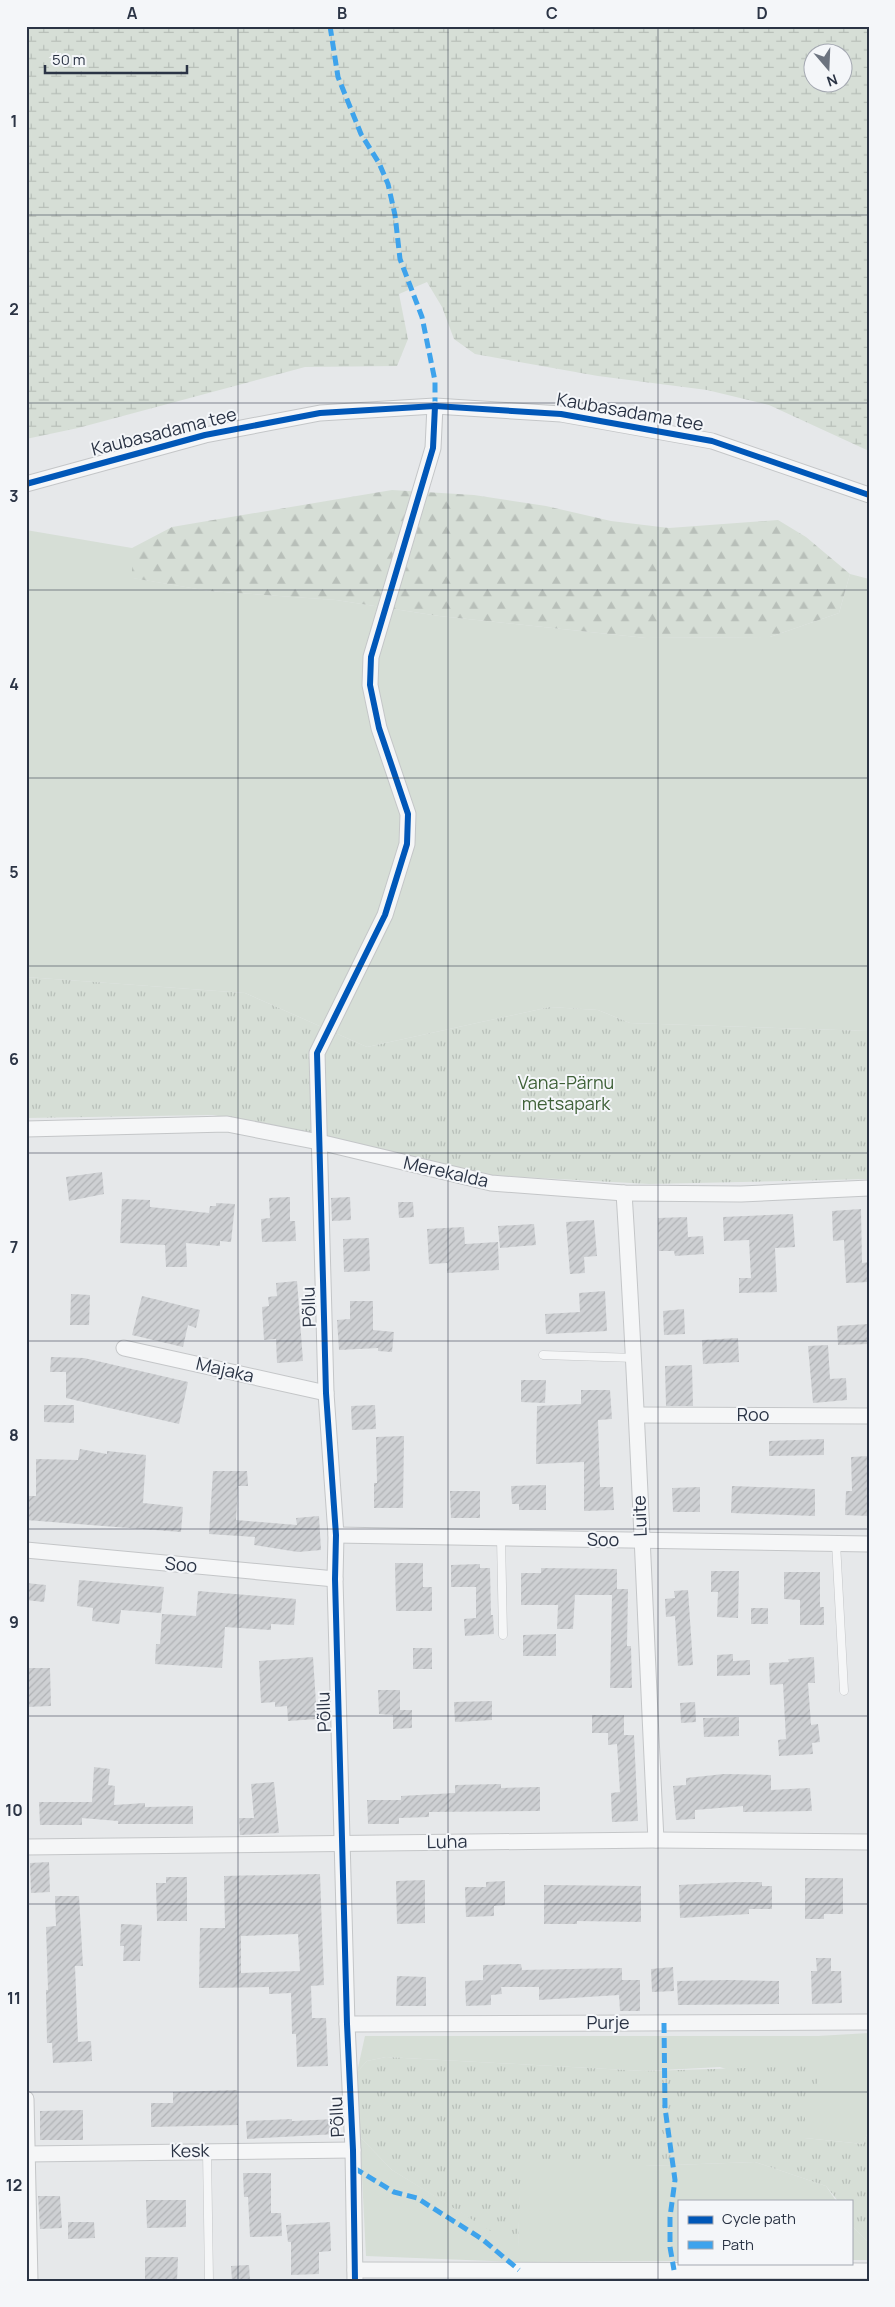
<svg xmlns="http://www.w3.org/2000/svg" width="895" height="2307" viewBox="0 0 895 2307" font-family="Manrope,sans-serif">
  <defs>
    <pattern id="forest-firs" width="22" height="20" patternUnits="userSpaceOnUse" patternTransform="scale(1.25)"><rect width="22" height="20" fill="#d6ded6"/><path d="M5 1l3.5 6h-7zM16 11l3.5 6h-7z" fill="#b8bfb9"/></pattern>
    <pattern id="wetland-marsh" width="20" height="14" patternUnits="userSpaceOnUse" patternTransform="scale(1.25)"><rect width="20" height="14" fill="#d6ded6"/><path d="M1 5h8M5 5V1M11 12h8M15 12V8" fill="none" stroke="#b8bfb9"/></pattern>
    <pattern id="park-tufts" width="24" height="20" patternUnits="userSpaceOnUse" patternTransform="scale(1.25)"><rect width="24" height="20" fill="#d6ded6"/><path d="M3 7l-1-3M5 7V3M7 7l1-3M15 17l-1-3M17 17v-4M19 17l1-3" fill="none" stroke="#b8bfb9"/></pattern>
    <pattern id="building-hatch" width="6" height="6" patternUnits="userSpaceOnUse" patternTransform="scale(1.25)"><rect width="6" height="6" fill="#ced0d3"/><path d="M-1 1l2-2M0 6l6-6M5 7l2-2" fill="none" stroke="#b1b3b6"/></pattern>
  </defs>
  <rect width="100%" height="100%" fill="#e6e8ea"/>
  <!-- green -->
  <g fill="#d6ded6">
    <path d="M26,530l106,18 1,30 76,13 127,9 103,16 207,22 124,-1 69,-24 11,-39 19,5v452l-239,-8 -32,-13 -48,-3 -183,40 -122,-54 -219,-16z"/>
    <path d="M869,2033v96l-6,15 -58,-6v-38h12l-97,-33 -76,4 -258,-14 -19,4 -10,11 8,-36h453z"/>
    <path d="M360,2137l32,33 126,77 2,-81h125l110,-4 71,24 10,15h-157v60l-162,1 -151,-6z"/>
    <path d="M851,2225l18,18v17h-18z"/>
  </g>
  <!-- forest -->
  <path fill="url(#forest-firs)" d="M392,490l82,5 72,11 65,15 58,7 109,-8 28,17 44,37 -11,39 -69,24 -124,1 -207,-22 -103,-16 -127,-9 -77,-13v-30l40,-21z"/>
  <!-- wetland -->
  <path fill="url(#wetland-marsh)" fill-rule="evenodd" d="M26,26h843v425l-100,-46 -62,-15 -109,-14 -123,-22 -21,-15 -12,-32 -15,-25 -28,12 9,45 -11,27 -92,1 -227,61 -52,11zM812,52h30v30h-30z"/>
  <!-- park -->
  <g fill="url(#park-tufts)">
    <path d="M26,977l219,16 122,54 183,-40 48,3 32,13 239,8v148l-220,5 -162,-9 -156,-36 -118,-24 -187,3z"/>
    <path d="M386,2057l258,14 174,-5 -1,34 -12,1v37l58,6 6,-15v114l-18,-18v-24h-13l-12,-15 -71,-24 -110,4h-124l-3,82 -126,-78 -32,-33 -3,-65 10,-11z"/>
  </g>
  <!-- building -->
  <g fill="url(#building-hatch)" fill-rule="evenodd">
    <path d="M102,1172l2,22 -35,7 -3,-24z"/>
    <path d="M290,1197v24h5l1,20 -34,1 -1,-23 9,-1 -1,-20z"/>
    <path d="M350,1197l1,23 -19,1 -1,-23z"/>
    <path d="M122,1199l28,1v7l59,6 1,-7h6v-3l19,1 -4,38 -11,-1v5l-34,-3 1,24h-21l-1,-22 -45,-2z"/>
    <path d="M398,1202h15l1,15 -15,1z"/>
    <path d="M861,1209l1,54 7,-1v20l-23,1 -2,-43 -11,1 -1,-30z"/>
    <path d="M793,1214l2,33 -20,1 2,44 -38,1v-15h12l-2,-38 -25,1 -1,-24z"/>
    <path d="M687,1217l1,20 15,-1 1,18 -29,2 -1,-5h-15l-1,-33z"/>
    <path d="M594,1220l3,36 -13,1 1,16 -15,1 -4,-52z"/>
    <path d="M534,1224l2,21 -36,3 -2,-22z"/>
    <path d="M464,1227l1,17 33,-2 1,28 -52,3v-10l-18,1 -2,-35z"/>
    <path d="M369,1238l1,33 -26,1 -1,-33z"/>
    <path d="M297,1281l6,80 -26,2 -1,-24 -12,1 -2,-33 7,-1 -1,-9 9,-1 -1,-13z"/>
    <path d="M605,1291l2,40 -61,3 -1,-20 35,-2 -1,-19z"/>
    <path d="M71,1294l19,1 -1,30h-19z"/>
    <path d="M142,1296l58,14 -4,18 -8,-3 -5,22 -51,-12z"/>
    <path d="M350,1301h23v29l21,2 -2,20 -14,-1v-3l-39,2 -2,-30 13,-1z"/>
    <path d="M684,1309l1,25 -21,1 -1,-24z"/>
    <path d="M869,1324v20l-31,1 -1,-19z"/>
    <path d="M738,1338l1,24 -36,2 -1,-24z"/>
    <path d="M828,1345l2,34 16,-1 1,22 -34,3 -5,-57z"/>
    <path d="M51,1357l33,1 104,24 -9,42 -113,-26v-26h-16z"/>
    <path d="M692,1365l1,41h-27l-1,-40z"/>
    <path d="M521,1380h25l-1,23 -24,-1z"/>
    <path d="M581,1390h29l2,29 -14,1 2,67h13l1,23 -30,1v-49l-48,2 1,-58 44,-2z"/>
    <path d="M44,1405h30v18l-30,-1z"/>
    <path d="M375,1405l1,24 -24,1 -1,-24z"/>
    <path d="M404,1436l-1,72h-29v-25h3l-1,-46z"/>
    <path d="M824,1439v16l-55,1v-15z"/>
    <path d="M80,1449l27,5v-3l39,4 -3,48 40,4 -2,25 -155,-12v-24h10v-37l42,1z"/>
    <path d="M869,1456v60l-24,-1 1,-24h6l-1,-34z"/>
    <path d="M213,1471h34l1,15h-10l-2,34 61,5 -1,-7 23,-2 2,34 -23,2 -44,-7 1,-8 -46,-3z"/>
    <path d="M546,1485v25h-27v-6h-7l-1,-18z"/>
    <path d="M732,1486l83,3v27l-84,-3z"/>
    <path d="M700,1487v25h-27l-1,-24z"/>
    <path d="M450,1491h30v27h-29z"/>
    <path d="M395,1563h28v24h9v24h-36z"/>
    <path d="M480,1564v4h10l1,47h2l1,19 -29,2 -1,-17 12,-1v-31h-25v-22z"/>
    <path d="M541,1568l76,1v20h11l-1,57h4l1,42h-22l2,-93h-37l-2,34h-16l1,-24h-37v-32h20z"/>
    <path d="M711,1571h28l-1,47 -21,-1 1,-25h-7z"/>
    <path d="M784,1572h36v35h4v18h-24v-25l-16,-1z"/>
    <path d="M79,1580l85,7 -3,26 -40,-3 -2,14 -27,-3 1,-13 -16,-2z"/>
    <path d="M26,1583l20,2 -2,17 -18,-2z"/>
    <path d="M688,1590l5,75 -15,1 -3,-50 -9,1 -1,-18 10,-1 -1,-7z"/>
    <path d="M198,1591l98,8 -2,26 -23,-1v6l-46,-3 -3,41 -67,-4 1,-20h4l2,-30 34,2z"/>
    <rect x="751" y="1608" width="17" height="16"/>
    <path d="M556,1634v22h-33v-21z"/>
    <rect x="413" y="1648" width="19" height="21"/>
    <path d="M733,1654v7l17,-1v15l-33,1v-21z"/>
    <path d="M313,1657l4,62 -29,2 -1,-15 -12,1v-5l-14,1 -2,-42z"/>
    <path d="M814,1657l1,26h-7l3,42 7,-1 2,18 -8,1 1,11 -34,2 -1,-16 8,-1 -3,-55 -13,1 -1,-22 20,-1 -1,-3z"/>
    <path d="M26,1668h24l1,38 -25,1z"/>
    <path d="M378,1690h22v20h12v18l-19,1v-14l-14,-1z"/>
    <path d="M492,1701v19l-37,2 -1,-20z"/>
    <path d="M695,1702l1,20 -15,1 -1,-20z"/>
    <path d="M592,1715h32v20h10l4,86 -26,1 -1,-29 9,-1 -3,-48 -9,1v-12h-16z"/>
    <path d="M739,1717v19l-35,1 -1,-19z"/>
    <path d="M94,1767l16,2 -2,16 7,1 -1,19 31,-2v4l48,-1v18h-75v-3l-36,-3v7h-42l-1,-23h53z"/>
    <path d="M724,1774l47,1v15l39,-2 2,23 -69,1v-6l-48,4v9l-19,1 -3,-34 13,-1v-7z"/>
    <path d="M274,1782l5,51 -39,2 -1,-17h15l-3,-34z"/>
    <path d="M501,1784v4l39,-1v24l-111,1v5l-30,1v6h-31l-1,-24h34v-4l54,-3v-8z"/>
    <path d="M49,1862l1,30 -19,1 -1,-30z"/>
    <path d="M320,1874l4,111 -13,1 1,32h14l2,48 -31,1 -1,-33h-4l-1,-41 -22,1v-7l-70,1 1,-60h25l-1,-52zM298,1934l2,37 -59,2v-37z"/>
    <path d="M166,1877h21v44h-30l-1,-38h10z"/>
    <path d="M805,1878h38v36h-19v5h-19z"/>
    <path d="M425,1880v43l-28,1 -1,-43z"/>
    <path d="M505,1881v24l-11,1v10l-28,1 -1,-30h21v-5z"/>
    <path d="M737,1882h25v4h10v23h-23v5l-69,4 -1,-33z"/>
    <path d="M544,1885l97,1v36l-64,-1v3h-33z"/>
    <path d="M55,1896h24l4,70h-8l3,76 13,-1 1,20 -39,2 -1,-20h-5l-1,-53h2l-2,-63 10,-1z"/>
    <path d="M121,1924l21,1 -2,36h-17l1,-15h-4z"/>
    <path d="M816,1958h15v13h10l1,32 -30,1 -1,-33h6z"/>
    <path d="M521,1964l1,6 100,-2v12h18v31h-20l-1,-16 -80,5v-13h-38l1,7 -11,1v10l-25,1 -1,-25 18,-1v-15z"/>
    <path d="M673,1967l1,24 -22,1 -1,-23z"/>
    <path d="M397,1976l29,1v29h-30z"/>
    <path d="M728,1980l51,1v23l-101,1 -1,-24z"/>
    <path d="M237,2090l1,35 -87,2v-24h22v-11z"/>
    <path d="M83,2110v30h-43v-29z"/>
    <path d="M292,2119v2l44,-2 1,15 -90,5 -1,-18z"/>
    <path d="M243,2173h28v40h10l1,23 -32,1 -2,-40h-4z"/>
    <path d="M38,2196h22l2,32 -22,1z"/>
    <path d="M146,2200h40v27l-39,1z"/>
    <path d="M68,2222h26l1,16 -27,1z"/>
    <path d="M330,2222l1,29 -12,1v22l-28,1v-33h-3l-2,-17z"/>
    <path d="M145,2257h33l-1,24h-32z"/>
    <path d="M249,2265l1,16h-18l-1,-15z"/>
  </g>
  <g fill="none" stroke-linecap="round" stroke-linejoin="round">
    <!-- service casing -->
    <g stroke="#c4c6c8" stroke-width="9">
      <g id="service">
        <path d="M543,1355l92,3"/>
        <path d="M501,1538l2,97"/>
        <path d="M836,1543l8,148"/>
        <path d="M207,2151l2,130"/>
      </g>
    </g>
    <!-- minor casing -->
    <g stroke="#c4c6c8" stroke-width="17">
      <g id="minor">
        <path d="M26,484l179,-49 115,-22 115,-7 126,8 151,27 157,54"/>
        <path d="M26,1129l201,-5 92,18 172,41 133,10 117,1 128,-6"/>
        <path d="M624,1193c14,215 21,431 32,647"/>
        <path d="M124,1348l202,45"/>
        <path d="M638,1415l231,1"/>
        <path d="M336,1535l533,9"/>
        <path d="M26,1550l309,29"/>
        <path d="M26,1847l630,-7 213,2"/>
        <path d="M347,2024l522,-2"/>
        <path d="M26,2099l4,182"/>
        <path d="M26,2154l327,-4"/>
        <path d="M355,2270l514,1"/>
        <path d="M355,2281l-2,-131 -6,-126 -12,-445 1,-44 -10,-142 -9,-340 68,-138 22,-71 1,-30 -29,-86 -9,-43 1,-28 62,-209 2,-42"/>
      </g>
    </g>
    <!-- service -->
    <use href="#service" stroke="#f5f6f7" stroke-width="8"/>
    <!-- minor -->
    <use href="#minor" stroke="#f5f6f7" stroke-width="15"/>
    <!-- quiet -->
    <g stroke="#3ea3ec" stroke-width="5" stroke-dasharray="10 5" stroke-linecap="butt">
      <path d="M330,26l8,51 23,57 18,29 9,21 7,31 5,44 22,58 13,64v25"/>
      <path d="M664,2023l1,85 10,72 -5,37v30l4,23"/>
      <path d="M354,2168l40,24 23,6 65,41 37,31"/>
    </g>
    <!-- cycleway casing -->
    <g stroke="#f4f6f9" stroke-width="9">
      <g id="cycleway">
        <path d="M26,484l179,-49 115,-22 115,-7 126,8 151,27 157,54"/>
        <path d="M355,2281l-2,-131 -6,-126 -12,-445 1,-44 -10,-142 -9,-340 68,-138 22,-71 1,-30 -29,-86 -9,-43 1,-28 62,-209 2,-42"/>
      </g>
    </g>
    <!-- cycleway -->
    <use href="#cycleway" stroke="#0057b8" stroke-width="6"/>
  </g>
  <!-- grid -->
  <path fill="none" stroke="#2b3445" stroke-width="1" stroke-opacity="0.55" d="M238,26v2255M448,26v2255M658,26v2255M26,215h843M26,403h843M26,590h843M26,778h843M26,966h843M26,1153h843M26,1341h843M26,1529h843M26,1716h843M26,1904h843M26,2092h843"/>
  <g text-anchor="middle" stroke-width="4" stroke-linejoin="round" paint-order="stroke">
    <!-- street labels -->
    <g font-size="18" fill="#2b3445" stroke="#f4f6f9">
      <text transform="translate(630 412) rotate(10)" y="6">Kaubasadama tee</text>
      <text transform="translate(164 432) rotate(-14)" y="6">Kaubasadama tee</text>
      <text transform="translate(446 1172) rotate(13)" y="6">Merekalda</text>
      <text transform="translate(309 1307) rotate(-92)" y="6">Põllu</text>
      <text transform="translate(225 1370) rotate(13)" y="6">Majaka</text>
      <text x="753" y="1421">Roo</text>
      <text transform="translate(640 1516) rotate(-92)" y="6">Luite</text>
      <text transform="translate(603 1540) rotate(1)" y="6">Soo</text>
      <text transform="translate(181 1565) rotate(5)" y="6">Soo</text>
      <text transform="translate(324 1712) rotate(-92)" y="6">Põllu</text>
      <text transform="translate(447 1842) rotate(-1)" y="6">Luha</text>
      <text x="608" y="2029">Purje</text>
      <text transform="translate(337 2117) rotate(-93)" y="6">Põllu</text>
      <text transform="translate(190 2151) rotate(-1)" y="6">Kesk</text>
    </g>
    <!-- park labels -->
    <g font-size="18" fill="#3f6138" stroke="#f4f6f9">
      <text x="566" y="1089">Vana-Pärnu<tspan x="566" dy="21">metsapark</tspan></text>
    </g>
  </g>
  <!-- border -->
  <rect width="895" height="2307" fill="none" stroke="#f4f6f9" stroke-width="55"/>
  <!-- legend -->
  <rect x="678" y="2200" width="175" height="65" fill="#f4f6f9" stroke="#a4a8b1"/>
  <rect x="688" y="2216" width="25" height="8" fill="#0057b8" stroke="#a4a8b1"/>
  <text x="722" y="2224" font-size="15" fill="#2b3445">Cycle path</text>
  <rect x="688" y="2241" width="25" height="8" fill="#3ea3ec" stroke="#a4a8b1"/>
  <text x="722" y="2250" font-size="15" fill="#2b3445">Path</text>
  <!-- north arrow -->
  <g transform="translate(828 68) rotate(161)"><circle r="24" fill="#f4f6f9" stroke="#a4a8b1"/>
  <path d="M0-4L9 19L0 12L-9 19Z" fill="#6c737f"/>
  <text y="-8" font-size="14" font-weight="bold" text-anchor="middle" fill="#2b3445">N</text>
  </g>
  <!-- scale -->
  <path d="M45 65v8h142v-8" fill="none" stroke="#2b3445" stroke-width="2.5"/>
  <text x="52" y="65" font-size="15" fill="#2b3445" stroke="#f4f6f9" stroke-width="4" paint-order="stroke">50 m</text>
  <rect x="28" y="28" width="840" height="2252" fill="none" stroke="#2b3445" stroke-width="2"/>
  <g font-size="16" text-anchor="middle" font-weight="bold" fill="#2b3445">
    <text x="132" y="19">A</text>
    <text x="342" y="19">B</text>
    <text x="552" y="19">C</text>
    <text x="762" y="19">D</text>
    <text x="14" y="127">1</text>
    <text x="14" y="315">2</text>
    <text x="14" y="502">3</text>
    <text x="14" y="690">4</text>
    <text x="14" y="878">5</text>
    <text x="14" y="1065">6</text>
    <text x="14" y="1253">7</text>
    <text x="14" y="1441">8</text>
    <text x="14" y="1628">9</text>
    <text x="14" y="1816">10</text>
    <text x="14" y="2004">11</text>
    <text x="14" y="2191">12</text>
  </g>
</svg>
